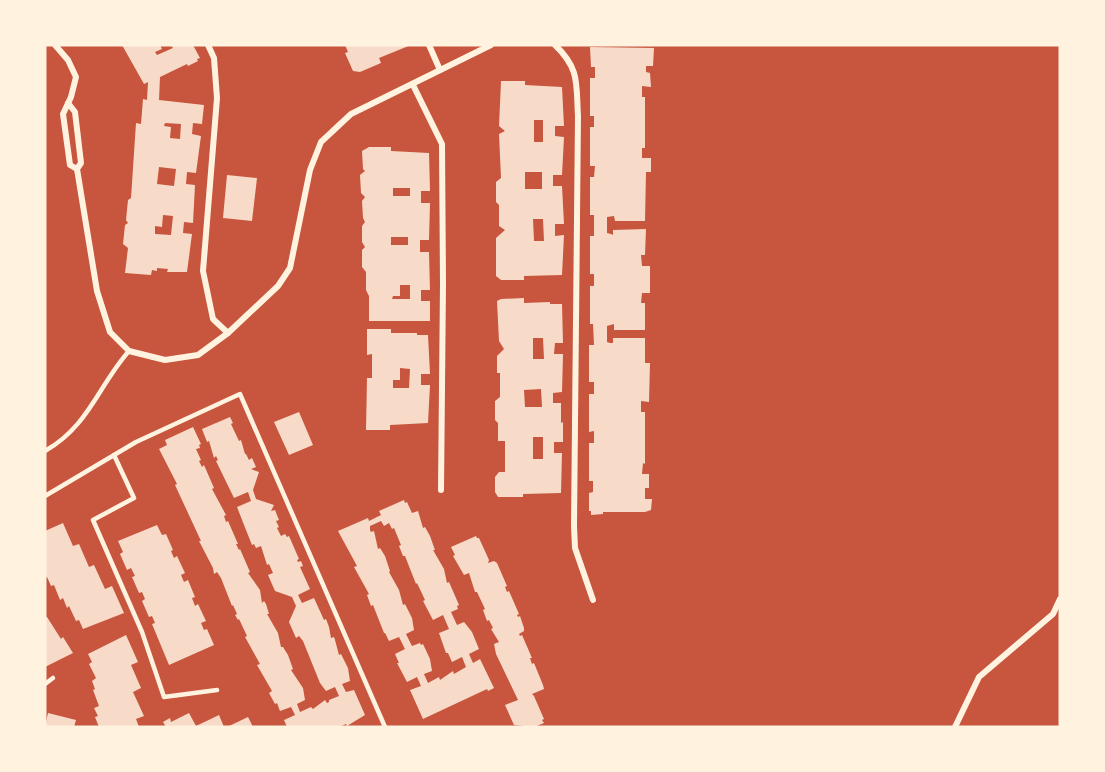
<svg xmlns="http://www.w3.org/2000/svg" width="1105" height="772" viewBox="0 0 1105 772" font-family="Quicksand,sans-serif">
  <rect width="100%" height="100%" fill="#c8553d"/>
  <!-- building -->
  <g fill="#f7dbc8" fill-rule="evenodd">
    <path d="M122,45h38l2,4 -7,3 2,3 16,-7 -2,-3h22l7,13 -3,1 1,2 -10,5 -1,-2 -27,13 -1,23 45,5 -2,19 -9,-1 -1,11 9,2 -5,37 -9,-1 -1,12 9,1 -2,38 -9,-1 -1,11 9,1 -5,38h-20l1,-3 -11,-1v3l-5,-1 -1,5 -26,-2 3,-25 -5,-4 2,-19 3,-2 -2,-3 2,-20 3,-2 5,-75 5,1 2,-25 4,1 1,-18 -4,2zM165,123l16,1 -1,15 -10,-1 1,-11 -7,-1zM159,167l17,2 -2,17 -17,-2zM163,215l10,1 -2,19 -16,-1v-8l7,1z"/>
    <path d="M345,45h66l-32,13 2,5 -21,9 -7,-1 -8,-18 3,-1z"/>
    <path d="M590,47l64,1 -1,18h-7v6l4,1 1,14 -9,-1v11h3v51h-3v10h9v14h-5l-1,49h-30l-1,-5 -7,1v16l4,1 2,1v-5l33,-1 -1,26h-4l1,11h8v27h-8l-1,10h4v27h-31v-6l-7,2v16l3,1h3v-5h32v25h5l-1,39 -8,-1v11h4v52l-2,-1 -1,11h7v14h-4v11h7l-1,11 -6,2h-42v2l-12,1v-4h-2v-18l4,-1v-11h-4v-38h5v-12l-5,1v-38h5v-12h-5v-37h5l-1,-21h-3v-38h4v-12h-4v-38h4v-21h-4v-38h4l1,-11h-5v-39h4v-11h-4v-38h5v-11h-4z"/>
    <path d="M501,81h24v4l37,2 2,39h-9v10l9,1 -2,38h-9v11h9l2,38h-9v12l9,-1 -2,40 -38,1v4h-23l-5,-4v-38l9,-8 -6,-4v-21l-3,-3v-20l5,-4 -2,-44 6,-3 -6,-5zM534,120h9v22h-9zM525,172h17v17h-17zM533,219h10l1,22h-10z"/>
    <path d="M369,147h22v4l38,2 1,38h-9v12h9l-1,37h-9v12h9l1,38h-9v11h9v20h-61v-25l-3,-6v-18l-4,-5v-17l3,-3 -3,-5v-16l3,-4 -2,-4 -1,-17 3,-4 -4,-4 -1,-18 5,-4 -2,-2 -1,-18zM393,188h17v8h-17zM391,237h17v8h-17zM400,285h10v14h-18l1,-3h7z"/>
    <path d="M227,175l30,3 -5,43 -29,-3z"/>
    <path d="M524,298v5l26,-1v2h12l1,39h-8l-1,11h9l-1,38 -9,1v10h8v20l2,-1v20h-9v11h8l-1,40 -38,1v3h-25l-3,-5v-15l4,-5h6v-31h-7v-18l-3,-3v-19l5,-4v-24h-3v-17l7,-7 -5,-8 -2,-40 4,-2zM533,338h10l1,21h-11zM541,389l1,18h-17l-1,-17zM533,437h10v22h-10z"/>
    <path d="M367,329h24v4h26v2h11l2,39h-9v11h9l-2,38 -38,2v5h-24l1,-52h5v-24l-5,1zM400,368l10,1 -1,19h-16v-8h7z"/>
    <path d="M299,412l14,33 -24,10 -15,-33z"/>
    <path d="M230,417l3,6 -2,1 8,17 2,-1 4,14h1l3,6 3,-2 4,9 -5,2 8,3 -6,18 3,9 18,6 -3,6 4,-1 4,10 -3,1 3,6 -2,1 4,8 4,-2 2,3 2,-1 10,23 -2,1 1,2 3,-1 2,5 -3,1 10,22 -12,6 4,8 12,-5 10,22 2,-1 3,8 2,11 3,-1 1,3 4,15 2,-1 7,14 2,13 -8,3 4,8 8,-2 11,25 -18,11 -1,-2 -7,3h-52l-3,-7 11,-5 -4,-8 -11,4 -3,-8 -2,1 -6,-11 3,-2 -15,-26 3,-1 -15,-27 2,-1 -8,-17 -1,1 -3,-5 2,-1 -4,-9 -1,1 -11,-28 -4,-6 -3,2 -1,-6 -14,-27h2l-26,-56 2,-1 -18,-35 8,-4 -2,-5 28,-13 8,17 -2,1 1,3 -4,1 5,11 -2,1 3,6 2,-2 10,23 -2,1 14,26 -2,1 2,6 2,-1 10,23h-2l3,6 1,-1 10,23 -2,1 12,17 2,13 2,-2 2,3 3,10h-2l11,19 3,14h2l5,8 5,14 -2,1 12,18 2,12 -8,4 3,8 11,-5 2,2 12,-9 2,3 2,-1v-2l10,-4 -4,-9 -9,4 -6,-8 -17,-42 -4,-5 -3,2 -7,-16 7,-16 -4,-9 -17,-6 -7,-16 5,-2 -4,-9 -2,1 -6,-19 -5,2 -2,-4 -2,1 -6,-15 -9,-23 14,-6 -3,-9 -14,6 -18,-37 2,-1 -2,-4 -2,2 -5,-17 -2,1 -5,-13z"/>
    <path d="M404,500l1,3 2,-1 5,11 6,-2 5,17 2,-1 5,9 5,14h-2l11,19 3,14 2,-1 10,23 -2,1 1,3 -7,3 6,13 7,-3 8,10 7,17 -10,5 4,9 7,-4 14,29 -6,3 -1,-2 -64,30 -13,-29 11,-4 -4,-9 -10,5 -10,-19h2l-4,-9 10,-5 -6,-12 -10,4 -4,-8h-1l-11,-28 -2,1 -4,-11 2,-1 -15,-27 3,-1 -19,-35 30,-13 1,3 12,-6 -2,-4zM381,521l3,5 5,-3 3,6 2,-1 7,17 -2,1 4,10h2l11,28 1,-1 8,17 -2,1 10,19 10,-5 6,14 -10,4 7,20h2l4,9 10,-5 4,10 -12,7 -1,-3 -13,9 -1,-3 -11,6 -4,-9 8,-3 -2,-12 -7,-15 -2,1 -1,-2 -8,3 -6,-12 8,-4 -2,-12 -7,-14 -2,1 -4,-15 -10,-18 1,-1 -5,-15 -5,-8 -2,1 -4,-18 -3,1 -1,-2v-4z"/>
    <path d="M63,523l10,23 6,-2 10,23 5,-2 11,24 7,-3 12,27 -41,16 -4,-9 -3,1 -7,-15 -2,2 -4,-10 -3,2 -6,-15 -3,1 -4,-9 -2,1v-47z"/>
    <path d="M157,525l5,10 4,-1 7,16 -2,1 3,7 3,-2 8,17 -4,2 3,7 4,-2 7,17 -3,1 3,8 3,-2 8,17 -5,2 3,7 3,-1 7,16 -45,20 -17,-41 3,-1 -3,-7 -3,1 -7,-16 3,-2 -3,-7 -3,1 -7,-16 3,-1 -4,-8 -4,2 -7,-16 3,-2 -5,-11z"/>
    <path d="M476,536l1,2h2l10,22 -1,3 6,-2 3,2 10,23 -2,1 2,5 2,-1 10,23 -2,1 1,2 2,-1 4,12v3l-5,3 1,2 2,-1 10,23h-2l2,6 2,-1 9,22 1,4 -12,5 2,2 10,23 -2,1 2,3 -10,4 -20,-2 -9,-20 13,-5 -22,-46 -2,-10 5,-2 -8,-13 2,-1 -4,-8 -2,1 -4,-11 2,-1 -8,-17h-2l-6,-19 -5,2 -11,-19 2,-1 -4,-8z"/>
    <path d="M45,617h2l14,22 2,-2 10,16 -28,14z"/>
    <path d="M126,635l12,27 -7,3 10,23 -8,4 11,24 -8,3 3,8h-40l-4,-10 3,-1 -4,-8 5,-2 -6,-16 2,-1 -3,-8 4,-3 -7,-14 3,-2 -4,-8z"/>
    <path d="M48,713l28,7 -2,7h-29z"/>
    <path d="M189,713l7,13 23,-11 5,12h-58l-3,-5 7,-4 1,4z"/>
    <path d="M248,717l5,10h-26z"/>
  </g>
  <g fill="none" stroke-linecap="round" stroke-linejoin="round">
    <!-- service -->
    <g stroke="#fff3e0" stroke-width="4.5">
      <path d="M45,451c44,-25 53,-65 84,-100"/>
      <path d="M114,455l20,43 -41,22 49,112 22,65 53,-7"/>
      <path d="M45,496l91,-54 104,-48 145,333"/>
      <path d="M45,684l8,-6"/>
    </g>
    <!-- minor -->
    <g stroke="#fff3e0" stroke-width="6">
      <path d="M55,45l13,15 8,17 -5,20 -8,17 7,51 7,4"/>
      <path d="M208,45l6,13 3,40 -14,173 10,48 15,14"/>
      <path d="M429,45l11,25"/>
      <path d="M555,45c25,24 21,38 23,71l-4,410 1,22 18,52"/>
      <path d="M413,85l29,59 1,139 -2,207"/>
      <path d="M68,103l7,9 6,51 -4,6 20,122 13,41 19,19 36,9 33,-5 30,-22 50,-47 12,-18 20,-98 11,-28 30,-28 140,-69"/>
      <path d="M955,727l24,-50 74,-63 7,-15"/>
    </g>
  </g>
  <!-- border -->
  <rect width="1105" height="772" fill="none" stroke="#fff3e0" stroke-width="93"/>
</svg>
